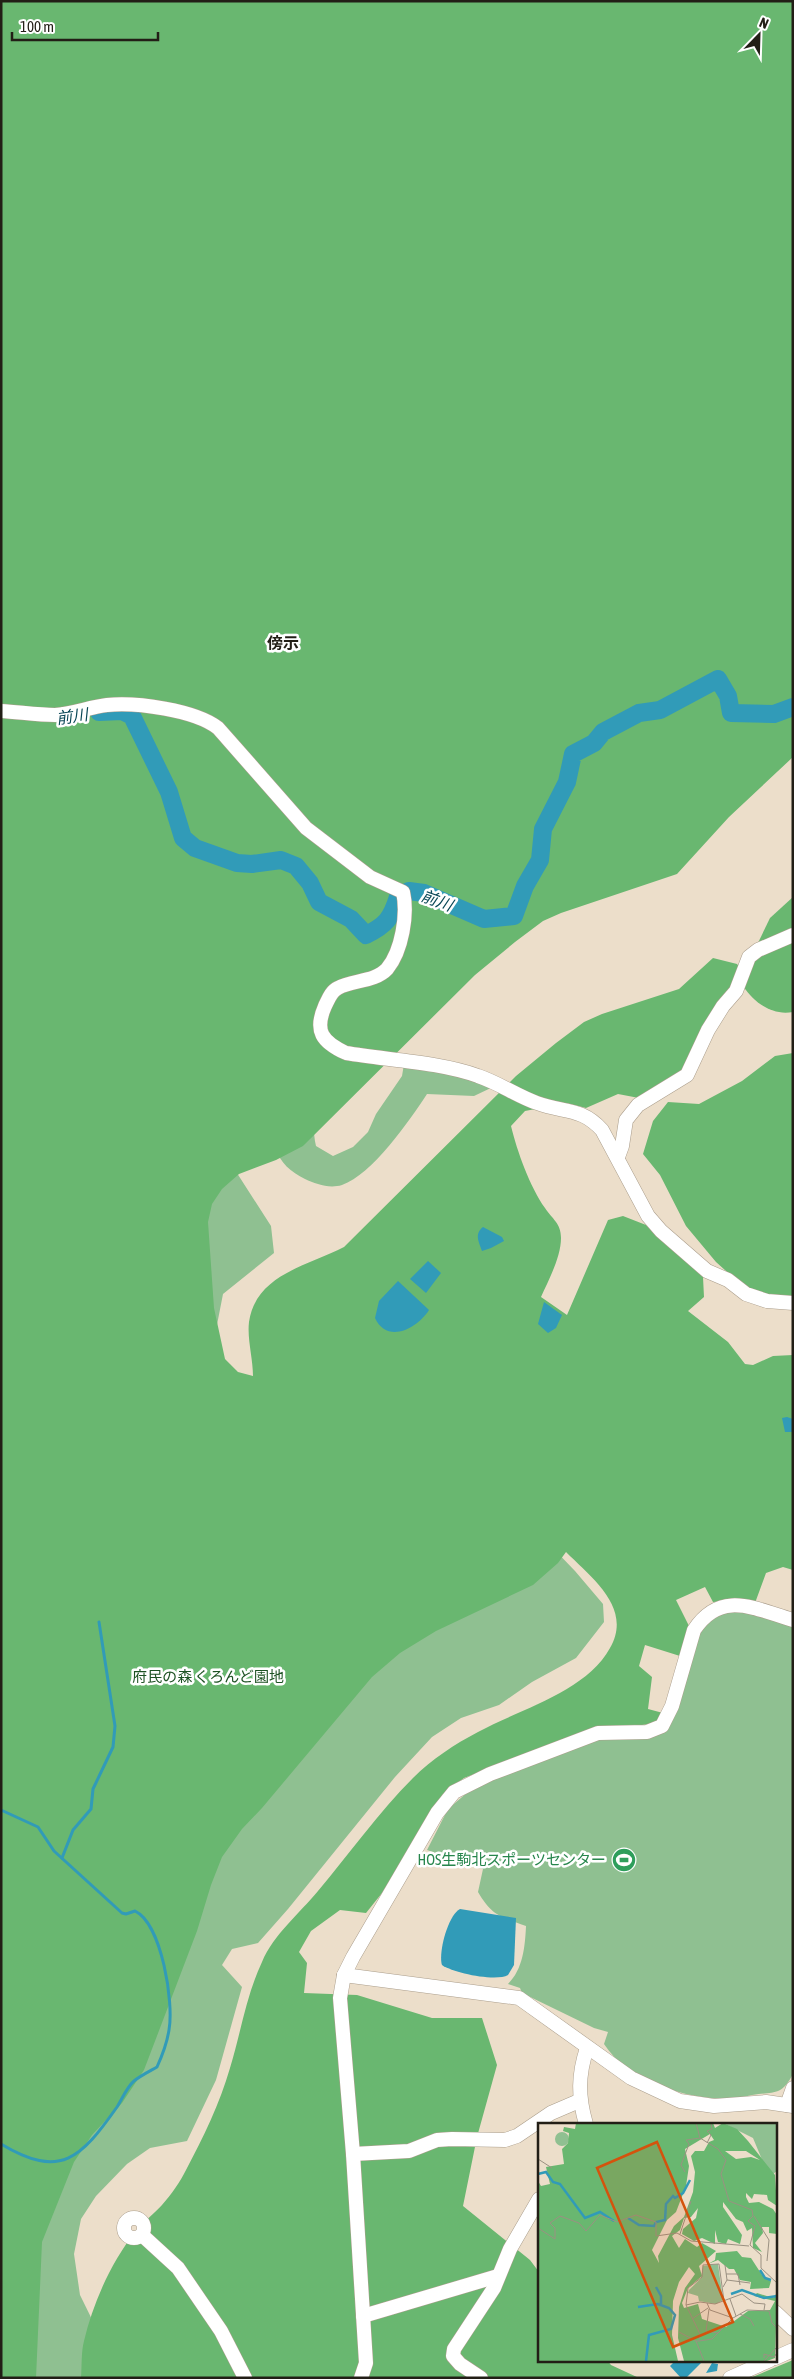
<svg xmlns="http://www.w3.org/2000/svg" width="794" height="2379" viewBox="0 0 794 2379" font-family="'Asap Condensed','Noto Sans JP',sans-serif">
  <rect width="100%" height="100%" fill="#ecdeca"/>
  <!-- green -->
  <g fill="#8fc091">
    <path d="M270,1023c12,3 23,6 31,15 16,19 9,82 15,108l17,10 20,-9 15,-15 8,-18 26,-38 2,-12 61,10 30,12 -21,10 -47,-2c-17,26 -55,81 -85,91 -13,4 -26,-1 -37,-6 -14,-7 -25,-16 -30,-32 -7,-24 3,-52 -2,-76 -3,-13 -11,-15 -22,-13l-12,15 -21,47 17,50 36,56 3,27 -51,41 -8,41 9,37 31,67 9,28 18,16 58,4 33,-2 46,-12 33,-1 31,11 43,37 49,51 28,33 1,18 -28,36 -44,24 -33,23 -38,13 -29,19 -37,40 -107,132 -30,34 -26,6 -10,16 20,22 -26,93 -29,61 -37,7 -23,16 -31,32 -15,23 -7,35 6,41 28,57 6,26h-113v-910l19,-17 111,-43 34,-25 8,-55 -11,-64 -28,-44 -2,-20 13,-20 35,-10 12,-12 -1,-28 -3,-17 9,-28 20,-33 20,-22z"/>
    <path d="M741,1610l52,16v448c-12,23 -19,17 -41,21 -6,1 -12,4 -18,4 -45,1 -105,-16 -130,-55l4,-12 -14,-4 -72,-35 -2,-5 -12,-4c15,-15 17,-37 18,-58 -25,-9 -34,-10 -48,-34l5,-23 -56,-19 21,-41 27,-23 119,-46 70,-10 6,-5 32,-98c12,-11 23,-15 39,-17z"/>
  </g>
  <!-- forest -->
  <g fill="#69b770">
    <path d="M1,1h792v756l-64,60 -52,57 -116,39 -18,8 -28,21 -40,33 -172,171 -27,14 -37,14 -17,15 -10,15 -4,18 6,86 11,51 13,13 15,4c0,-18 -6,-37 -4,-54 7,-48 59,-56 95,-75l172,-171 40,-33 28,-21 18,-8 77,-25 34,-31 24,6 6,8 -55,97 -49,29 -21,-4 -32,14 -20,-5 -41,8 -14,15c6,25 19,61 34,82 7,11 16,15 16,30 0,19 -12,41 -20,59l26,18 41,-95 15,-4 23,9 57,52 1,20 -16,14 40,31 17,22 8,1 20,-9 20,-1v215l-10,-3 -17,6 -11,30 -13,-3 -29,2 -8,-15 -29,13 14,28 -10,28 -35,-11 -6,21 13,11 -4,32 15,4 -6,10 -75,10 -118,45 -21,16 -61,99 -16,20 -26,-3 -29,21 -12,21 8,11 -3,30 53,2 75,23h50l15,47 -20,72 -14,69 67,54 9,12v88h68l4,5 28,13h-558c1,-12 0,-26 3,-37 9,-38 27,-79 52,-110 7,-9 18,-17 26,-26 9,-10 18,-23 24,-35 17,-32 34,-67 44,-102 11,-36 16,-72 32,-106 12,-28 37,-48 56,-71 31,-37 61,-79 95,-113 19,-19 42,-34 65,-46 42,-23 108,-40 132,-84 23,-40 -18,-70 -44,-96l-8,11 -25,22 -97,46 -36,22 -28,24 -110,131 -20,21 -20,28 -11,28 -14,46 -53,139 -22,33 -30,32 -18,27 -32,80 -6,136h-35z"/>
    <path d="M793,897v115c-22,4 -39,-10 -50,-26l14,-41 13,-27z"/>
    <path d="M793,1053v246h-20l-28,-11 -29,-26 -30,-36 -26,-51 -17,-21 10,-33 15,-19 31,2 43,-23 33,-25z"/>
    <path d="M793,2360v18h-43z"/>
  </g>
  <!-- water -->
  <g fill="#319bb8">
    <path d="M483,1227l19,10 2,4 -13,7 -9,3c-3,-9 -8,-17 1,-24z"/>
    <path d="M428,1261l13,12 -15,20 -16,-14z"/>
    <path d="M398,1281l31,29c-12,19 -42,34 -54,8l4,-17z"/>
    <path d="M544,1302l18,13 -6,13 -8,5 -10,-9z"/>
    <path d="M787,1417l6,2v13h-8l-3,-14z"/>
    <path d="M460,1909l56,9 -2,47 -6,10c-12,7 -55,-2 -66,-10 -4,-12 6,-50 18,-56z"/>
    <path d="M676,2360h28l-18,18h-5l-11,-12z"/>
    <path d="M712,2363l6,1 -1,7 -11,2z"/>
  </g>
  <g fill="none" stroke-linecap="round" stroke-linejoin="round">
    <!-- stream -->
    <g stroke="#319bb8" stroke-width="3">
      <path d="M1,1810l37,17 16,24 68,62 4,1 9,-3c27,13 39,92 34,119 -2,13 -7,26 -12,37 -7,4 -17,9 -23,14 -7,6 -12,18 -17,26 -36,51 -56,73 -116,37"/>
      <path d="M62,1858l11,-28 18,-21 2,-20 20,-42 2,-21 -16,-104"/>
    </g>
    <!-- river -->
    <path stroke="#319bb8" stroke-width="18" d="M99,712l23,-1 10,5 37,76 14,46 12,10 42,15 15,1 29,-4 15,6 14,17 9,19 32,17 15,16c20,-10 25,-16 32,-38l11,-6 15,2 60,26 30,-3 11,-30 15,-26 3,-31 24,-47 6,-28 21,-11 9,-11 36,-19 21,-3 58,-31 10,17 3,17 43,1 19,-7"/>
    <!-- minor casing -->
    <g stroke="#ab9e8c" stroke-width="15">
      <g id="minor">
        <path d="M1,711c18,1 36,4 54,4 17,-1 35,-8 52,-10 29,-3 88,5 111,23l88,100 64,49 33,15c5,22 -1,59 -16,77 -12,13 -35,11 -49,19 -7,3 -10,12 -13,18 -11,25 -3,36 21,47 41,7 93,9 132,23 21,7 39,20 59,27 27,10 44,4 65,27l46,86 13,15 46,40 21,9 18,14 21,7 26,2"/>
        <path d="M618,1157l4,-11 4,-26 12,-15 49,-30 21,-45 15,-24 13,-15 13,-34 9,-7 35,-15"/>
        <path d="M344,1975l175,23 112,80 49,23 34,5 52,-4 27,4"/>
        <path d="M787,2105l6,-17"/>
        <path d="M586,2124c-8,-27 -8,-49 1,-76"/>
        <path d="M353,2154l56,-3 28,-11 15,-1 53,1 12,-4 34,-23 28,-12"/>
        <circle cx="134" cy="2228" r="10"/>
        <path d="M142,2235l36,33 43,63 24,47"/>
        <path d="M775,2312l18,17"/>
        <path d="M363,2316l135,-40"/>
        <path d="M775,2358l18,-8"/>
        <path d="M361,2378l5,-15 -13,-209 -13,-156 4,-23 9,-18 84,-144 17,-21 36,-18 108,-41 49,-1 15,-6 10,-20 22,-76c27,-41 61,-21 99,-10"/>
        <path d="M481,2378l-21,-14 -7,-8 1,-7 40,-61 16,-39 29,-50"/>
        <path d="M730,2378l40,-18"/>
      </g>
    </g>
    <!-- minor -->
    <use href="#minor" stroke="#fff" stroke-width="14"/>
  </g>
  <!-- icons -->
  <defs>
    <g id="stadium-disc" transform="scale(1.25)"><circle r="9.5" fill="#2e9e5b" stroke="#fff"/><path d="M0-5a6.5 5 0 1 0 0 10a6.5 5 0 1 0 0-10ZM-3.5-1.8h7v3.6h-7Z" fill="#fff"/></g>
  </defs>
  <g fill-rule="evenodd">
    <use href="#stadium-disc" x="624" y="1860"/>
  </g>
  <g text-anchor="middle" stroke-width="5" stroke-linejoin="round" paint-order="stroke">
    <!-- park labels -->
    <g font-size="15" fill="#1d5223" stroke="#fff">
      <text x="208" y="1682">府民の森 くろんど園地</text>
    </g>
    <!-- leisure labels -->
    <g font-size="15" fill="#27864d" stroke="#fff" text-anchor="end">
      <text x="606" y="1865">HOS生駒北スポーツセンター</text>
    </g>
    <!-- neighbourhood labels -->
    <g font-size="16" font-weight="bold" fill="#221e16" stroke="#fff">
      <text x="283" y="649">傍示</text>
    </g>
    <!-- water labels -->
    <g font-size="16" font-style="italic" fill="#094756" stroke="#fff">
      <text transform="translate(72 716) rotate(-8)" y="6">前川</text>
      <text transform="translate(437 900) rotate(20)" y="6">前川</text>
    </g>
  </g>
  <!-- overview -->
  <g transform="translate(538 2123)">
    <rect width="239" height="239" fill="#ecdeca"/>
    <path d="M185,0h54v48l-4,3 -10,-12 -10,-24zM17 16a7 7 0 1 1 14 0a7 7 0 1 1-14 0ZM180,141l5,36 -7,4 -17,-3 -1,-5 -10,-3 1,-3 12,-12 2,-12z" fill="#8fc091"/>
    <path d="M38,0h137l2,5 8,-5 14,6 11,12 27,34 2,31 -9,-6 -1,-5 -13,-1 -2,5 -6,-6v4l3,6 10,-1 14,7 4,6v19l-8,-1v-6h-7l1,6 -8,10 7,9 -9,-4 -1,-20 -5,3 -4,-9 -7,-3 -13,-17v5l19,28 -2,9 -12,-5 -2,5 -8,-2 -3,-12v14l-13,-6 -8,3 -12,-7 1,-5 13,-11 2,-10 -7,9 -7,1 -4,12 -8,6 7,12 6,-9 12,8 5,-4 14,8 -17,15 3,10 -14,12 -6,15 2,5 14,-4 4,15 24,8 22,-16 22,-1 5,-9 -21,-5 3,-3 16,5 4,-5 -2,65 -8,3h-83l-6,-23 1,-31 6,-19 10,-14 -6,-7 -10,15 -6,19 -1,34 6,26h-140v-180l3,5 9,-2 -4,-17 18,-3 -2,-15 6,-6 1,-10 -6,-2 1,-4 11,2zM172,11l4,6 -5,2 -5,9h-9l-4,5 4,16 -2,20 -9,25 -10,9 -16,30 1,7 -7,-13 15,-30 9,-8 10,-26 3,-20 -4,-17zM187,28h21l14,9 -9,-3 -15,2zM199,128l5,6 9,1 11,17 9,6 -2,7 -19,1 1,-7 -11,-2 -6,-11h-5l-11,-9 -10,4 7,-4 1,-7z" fill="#69b770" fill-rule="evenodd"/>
    <path fill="none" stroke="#319bb8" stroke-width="2.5" d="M0,51l8,-2 7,10 7,2 25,34 15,-6 14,9M90,95l11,7 15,1 2,-4 9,-2 1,-16 7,-8 2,2 8,-5 7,-13M222,147l5,8 6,2M118,164l5,9v8M193,171l11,-4 22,8 13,-2M100,184l20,-3 11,4 6,7 -4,14 -22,6 -3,26"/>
    <path fill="none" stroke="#9b9182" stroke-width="1" d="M158,0l4,15 18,11 8,11 -5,14 8,27 23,9 1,6 -5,5 7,5 -5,19 11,10v13l16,15M169,20l4,-8 -4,-4 5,-2 -1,-6M0,36l14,9M147,49l-4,-7 8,-21 -3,-4 14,-2M216,93l15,24 -2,21M0,105l17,11v-11l-5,-5 10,-7 19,7 7,8 14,-16 17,7 19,-7 20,7v14l21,-3 14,8 58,5M142,111l11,-33M188,151h12l2,11M189,157l23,3M185,164l4,-7 -2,-15M192,176l6,17M169,180l3,7 23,8M148,182l14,-3 15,2 27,-10 12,9 11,1 -1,6M171,186l-3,22 12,2M202,191l10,5 4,7M154,196l16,-11M141,209l17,9M161,218l13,-2 21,-21 14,-8 22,1 3,12 5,5M226,235v-4l10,3 3,-4M166,238l-8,-20h3l1,-7 -14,-29 2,-17 14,-11 1,-12 16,-1 5,37M226,238l13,-14"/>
    <path fill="#d4530d" fill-opacity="0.15" stroke="#d4530d" stroke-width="2.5" d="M119,19l76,180 -60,25 -76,-179z"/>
    <rect width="239" height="239" fill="none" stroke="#221e16" stroke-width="2.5"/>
  </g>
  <!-- border -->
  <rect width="794" height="2379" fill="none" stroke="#221e16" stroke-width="5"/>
  <!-- north arrow -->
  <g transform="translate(759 35) rotate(23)" stroke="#ffffff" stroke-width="4" paint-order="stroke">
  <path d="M0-4L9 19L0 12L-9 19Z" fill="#221e16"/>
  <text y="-8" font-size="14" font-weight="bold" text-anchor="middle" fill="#221e16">N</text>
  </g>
  <!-- scale -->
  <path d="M12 32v8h146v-8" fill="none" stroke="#221e16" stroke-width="2.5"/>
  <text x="20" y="32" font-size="15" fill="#221e16" stroke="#ffffff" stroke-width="4" paint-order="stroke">100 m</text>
</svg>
